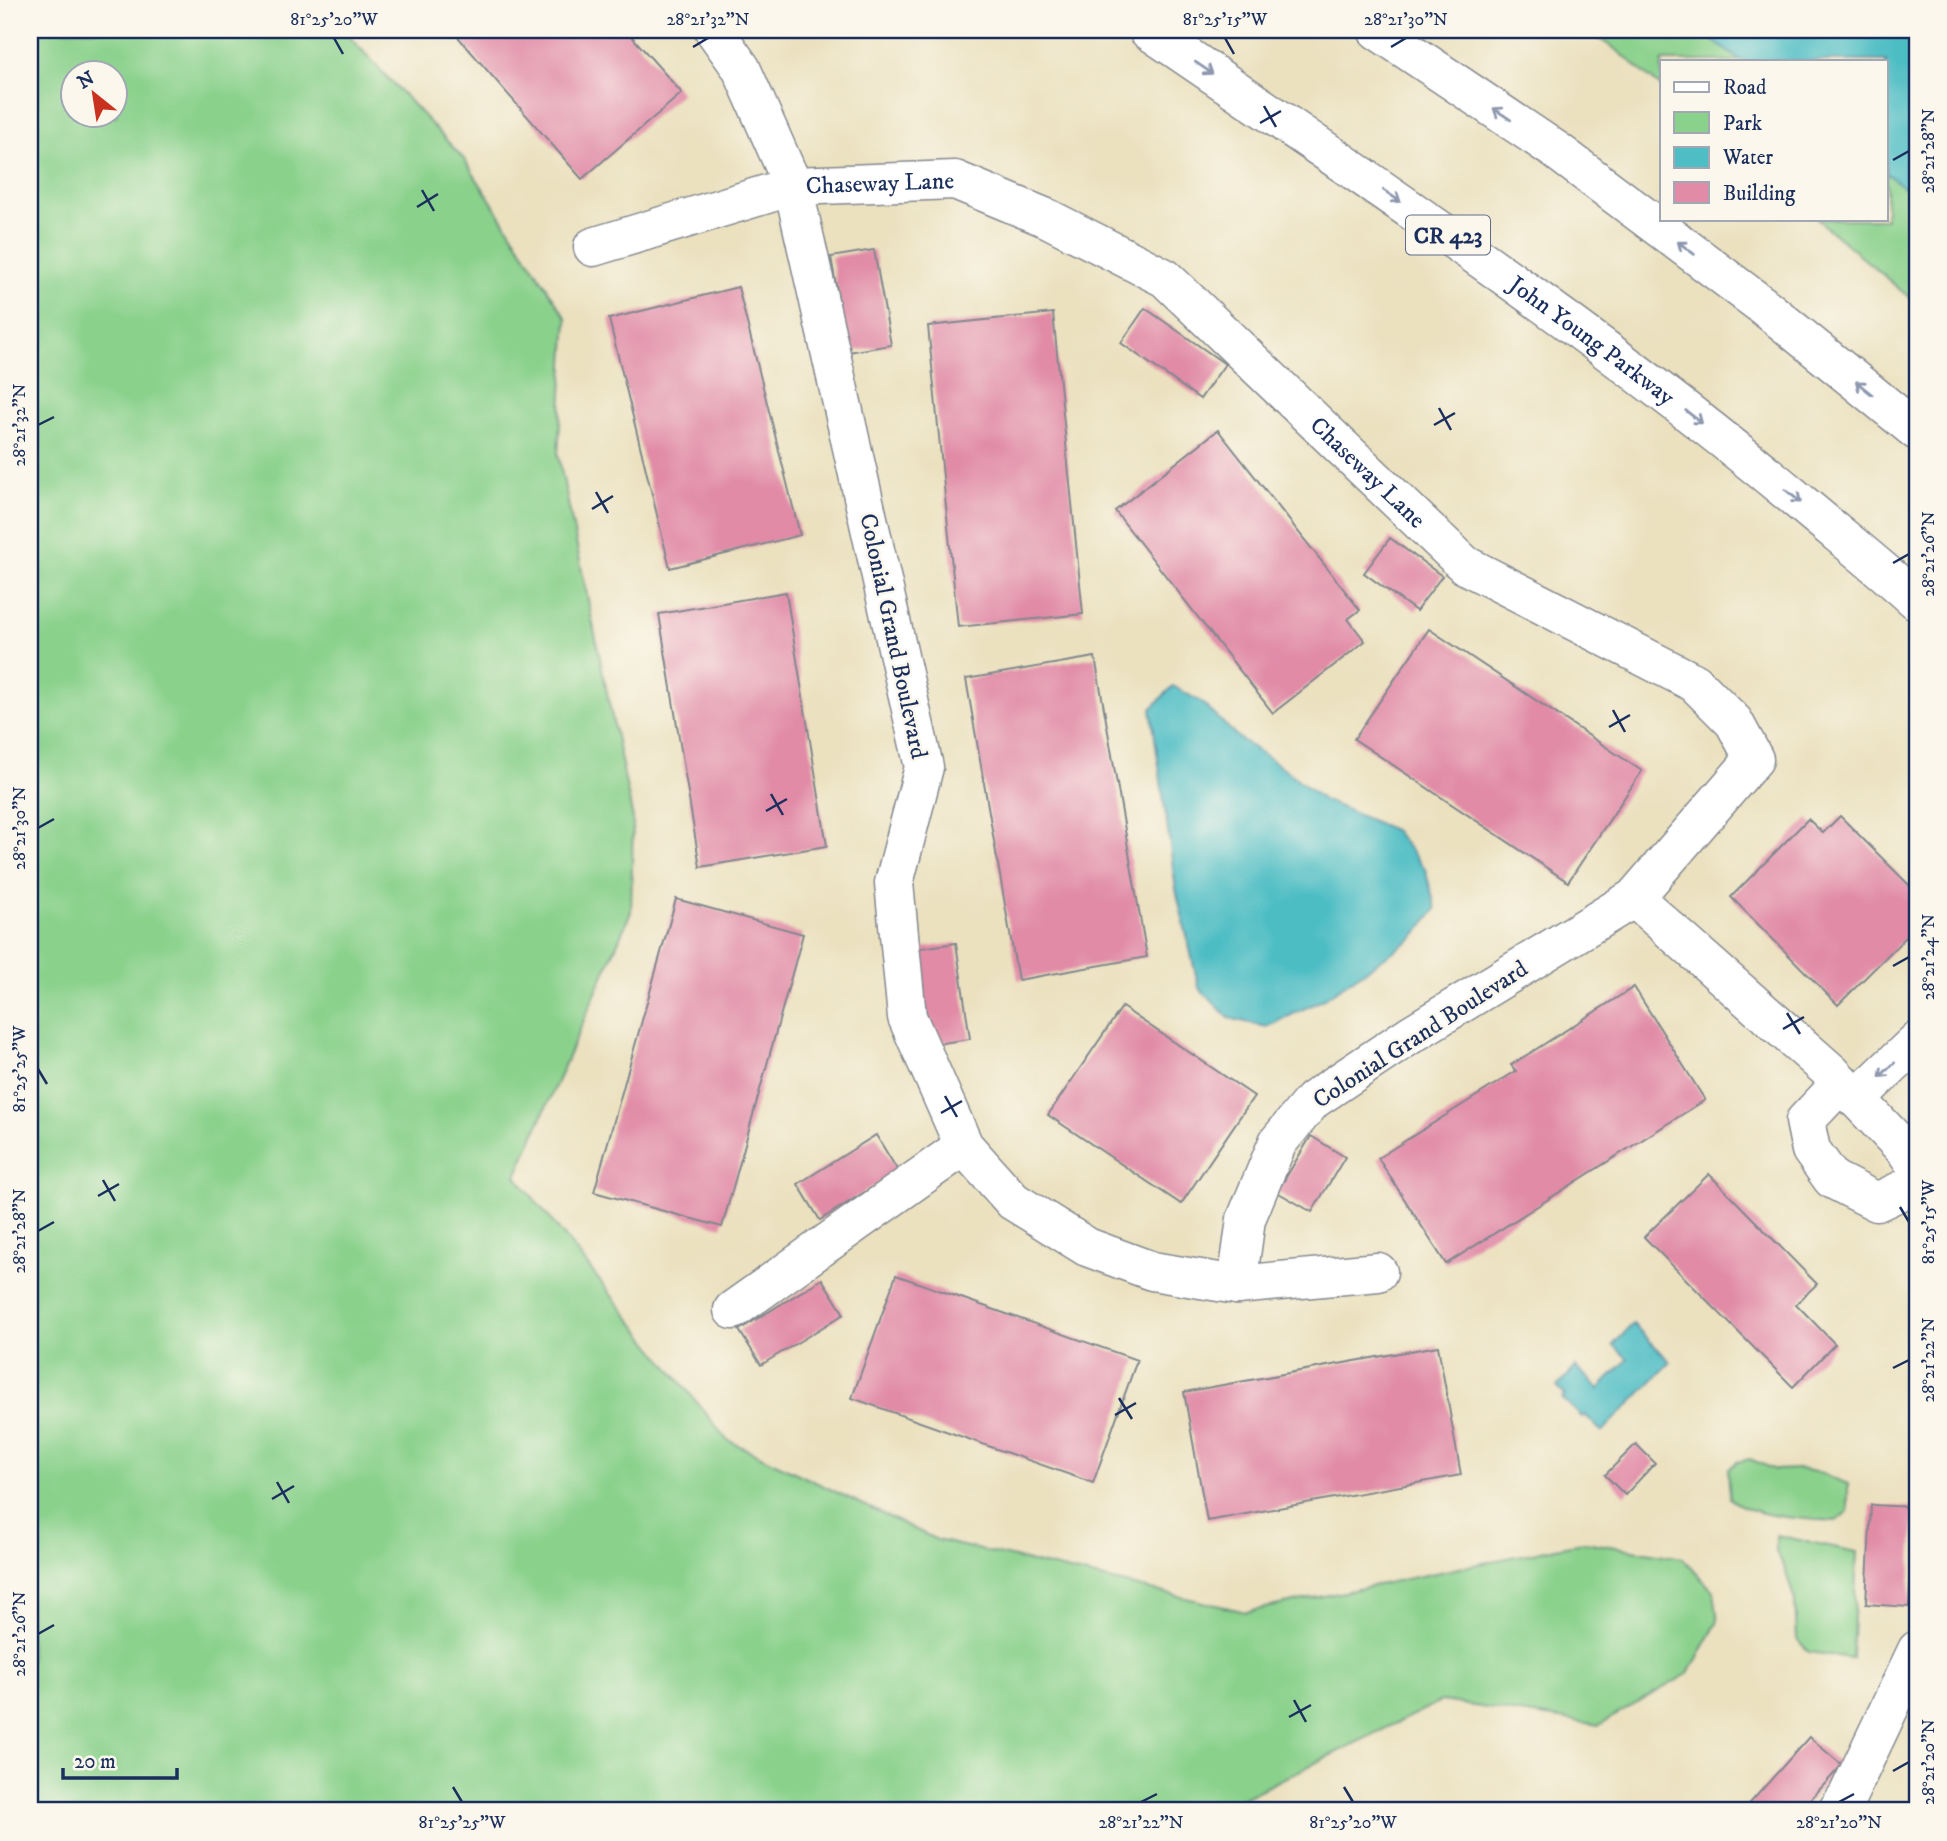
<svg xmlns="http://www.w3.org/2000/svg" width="1947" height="1841" viewBox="0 0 1947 1841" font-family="'IM FELL DW Pica',serif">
  <rect width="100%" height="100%" fill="#fbf7ec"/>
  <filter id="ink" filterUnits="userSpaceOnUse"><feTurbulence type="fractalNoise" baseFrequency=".0143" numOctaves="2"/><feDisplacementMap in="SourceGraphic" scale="14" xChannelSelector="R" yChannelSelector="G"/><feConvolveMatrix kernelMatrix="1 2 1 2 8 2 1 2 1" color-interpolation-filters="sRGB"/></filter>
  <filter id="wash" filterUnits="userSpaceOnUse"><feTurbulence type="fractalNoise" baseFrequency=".00686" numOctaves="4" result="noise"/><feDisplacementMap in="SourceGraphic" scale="28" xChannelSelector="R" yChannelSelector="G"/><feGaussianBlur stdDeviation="1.57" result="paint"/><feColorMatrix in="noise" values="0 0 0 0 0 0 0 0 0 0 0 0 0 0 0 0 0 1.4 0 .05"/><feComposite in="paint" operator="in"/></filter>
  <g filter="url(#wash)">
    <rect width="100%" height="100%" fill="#ebe1bf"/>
    <!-- green -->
    <g fill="#8ad18c" stroke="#528075" stroke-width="2" fill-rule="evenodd">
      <path d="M30,30h313l121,129 103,160 -9,135 75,365 -2,93 -115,264 211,264 210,100 309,72 339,-70 97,16 32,34 4,29 -29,52 -90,52 -158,-24 -224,110h-1187zM74,74h42v42h-42z"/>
      <path d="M1586,30h331v274l-100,-85h69v-158h-224v27l-44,-37z"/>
      <path d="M1750,1459l25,11 23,-1 19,3 31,12v28l-12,9c-29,-2 -85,-3 -106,-23l-2,-28 9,-8z"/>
      <path d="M1776,1535l81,17 -5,106 -43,-6 -12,-13 -2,-38 -11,-35 -8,-14z"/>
    </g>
    <!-- water -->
    <g fill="#4ebdc4" stroke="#347691" stroke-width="2">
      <path d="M1698,30h219v167l-31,-24v-112h-145z"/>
      <path d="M1173,686l28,16 39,37 45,30 38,31 71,30 31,39 11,40 -23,29 -91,62 -55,27 -38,-9 -30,-30 -23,-99 -25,-180z"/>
      <path d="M1633,1324l38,38 -69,70 -17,-17 -3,2 -20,-19 3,-3 -8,-8 19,-20 23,22 29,-30 -15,-14z"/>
    </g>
    <g id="blocks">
      <!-- building -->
      <g fill="#e18ba7">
        <path d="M452,30h174l56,63 -100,86z"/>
        <path d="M874,250l17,95 -43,7 -17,-95z"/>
        <path d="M738,287l62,248 -130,33 -61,-249z"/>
        <path d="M1145,308l80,56 -25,35 -79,-56z"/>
        <path d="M1053,313l30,301 -125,13 -30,-301z"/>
        <path d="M1218,430l142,180 -12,9 17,22 -92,72 -158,-202z"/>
        <path d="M1390,538l52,38 -26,35 -52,-38z"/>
        <path d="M786,592l41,254 -127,21 -41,-253z"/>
        <path d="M1429,629l213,142 -74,111 -214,-143z"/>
        <path d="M1095,657l52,300 -129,23 -52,-301z"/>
        <path d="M1840,816l77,77v33l-79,79 -107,-108 77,-78 15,14z"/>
        <path d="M676,899l127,35 -81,293 -128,-35z"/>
        <path d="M956,943l14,96 -42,6 -14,-96z"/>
        <path d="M1634,987l71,113 -259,164 -68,-106 138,-87 -5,-6z"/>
        <path d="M1122,1007l132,89 -73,108 -133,-89z"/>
        <path d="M876,1135l22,36 -78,49 -22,-36z"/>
        <path d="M1311,1136l34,21 -33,55 -35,-20z"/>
        <path d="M1709,1174l108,110 -21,20 39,40 -42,43 -149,-150z"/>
        <path d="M896,1275l241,85 -44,123 -241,-85z"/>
        <path d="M822,1279l22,35 -83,51 -22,-35z"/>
        <path d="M1438,1346l23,129 -254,46 -23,-129z"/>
        <path d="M1636,1444l19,19 -30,32 -20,-20z"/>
        <path d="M1871,1505l43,2 -5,100 -43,-3z"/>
        <path d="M1809,1737l33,28 -42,46h-57z"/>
      </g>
    </g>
  </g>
  <g filter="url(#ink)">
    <use href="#blocks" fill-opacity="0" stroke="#83888e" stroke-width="2"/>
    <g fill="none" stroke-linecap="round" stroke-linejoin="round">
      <!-- minor casing -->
      <g stroke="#83888e" stroke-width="41">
        <g id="minor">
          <path id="s1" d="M593,247l200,-61 162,-6 94,39 116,59 300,287 230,118 39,39 20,37 -120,139 -224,137 -97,65 -35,42 -32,77 -9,66 -85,-14 -65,-24 -74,-46 -49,-55 -57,-129 -13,-134 30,-116 -131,-581 -52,-118 -27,-38"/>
          <path d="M1634,898l198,175 74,78 11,16"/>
          <path d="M1841,1083l-36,38 6,29 21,29 45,23 40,-19"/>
          <path d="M1856,1099l61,-58"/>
          <path d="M1237,1285l141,-13"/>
          <path d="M733,1310l231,-164"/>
          <path d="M1837,1811l11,-16 69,-145"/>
        </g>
      </g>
      <!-- highway casing -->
      <g stroke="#83888e" stroke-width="41">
        <g id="highway">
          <path id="s2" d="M1148,30c222,151 445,300 652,472 39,33 80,65 117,99"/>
          <path d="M1377,30l180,121 205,154 155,126"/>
        </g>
      </g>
      <!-- minor -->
      <use href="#minor" stroke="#fff" stroke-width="38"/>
      <!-- highway -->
      <use href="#highway" stroke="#fff" stroke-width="38"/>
    </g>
    <!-- one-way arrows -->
    <defs><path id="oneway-shaft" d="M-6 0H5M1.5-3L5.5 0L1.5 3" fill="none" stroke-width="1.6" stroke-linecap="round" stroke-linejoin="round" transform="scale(1.75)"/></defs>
    <g stroke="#8d97ae">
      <use href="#oneway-shaft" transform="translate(1204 68) rotate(34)"/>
      <use href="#oneway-shaft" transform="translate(1502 114) rotate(-146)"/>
      <use href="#oneway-shaft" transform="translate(1392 196) rotate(34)"/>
      <use href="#oneway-shaft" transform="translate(1686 248) rotate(-143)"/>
      <use href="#oneway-shaft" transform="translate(1864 388) rotate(-141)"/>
      <use href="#oneway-shaft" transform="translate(1694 417) rotate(38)"/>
      <use href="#oneway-shaft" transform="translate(1793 496) rotate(40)"/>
      <use href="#oneway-shaft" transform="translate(1887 1070) rotate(137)"/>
    </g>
  </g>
  <!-- ticks -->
  <path fill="none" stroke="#1b2f5e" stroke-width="2.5" d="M334,38l9,16M1225,38l9,16M693,47l15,-9M1391,47l15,-9M1264,106l12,21M1260,123l21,-12M1893,160l16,-9M422,190l12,21M417,207l21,-13M1439,408l12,22M38,425l16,-8M1434,425l21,-12M596,492l12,21M592,509l21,-13M1893,563l16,-9M1613,710l12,22M1609,727l21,-12M771,794l12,21M766,811l21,-12M38,828l16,-9M1893,966l16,-9M1787,1013l13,21M1783,1029l21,-12M38,1069l9,15M945,1096l12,21M941,1113l21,-12M103,1180l12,21M98,1196l21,-12M1900,1207l9,15M38,1231l16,-9M1893,1368l16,-8M1119,1398l13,21M1115,1415l21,-12M277,1482l12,21M272,1499l22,-13M38,1634l16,-9M1294,1700l12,22M1289,1717l22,-12M1893,1771l16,-9M453,1787l9,15M1344,1787l9,15M1141,1802l16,-8M1839,1802l15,-8"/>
  <g text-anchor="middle" stroke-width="5" stroke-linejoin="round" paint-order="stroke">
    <!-- shield labels -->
    <rect fill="#fbf7ec" stroke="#5e6b89" stroke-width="2" x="1406" y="215.5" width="84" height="39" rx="5"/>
    <g font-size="23" font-weight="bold" fill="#1b2f5e">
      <text x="1448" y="243">CR 423</text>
    </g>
    <!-- street labels -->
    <g font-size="24" fill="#1b2f5e" stroke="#fbf7ec">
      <text dy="8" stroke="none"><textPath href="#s1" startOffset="296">Chaseway Lane</textPath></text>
      <text dy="8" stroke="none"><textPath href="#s2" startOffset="542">John Young Parkway</textPath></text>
      <text dy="8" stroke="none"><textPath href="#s1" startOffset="884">Chaseway Lane</textPath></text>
      <text transform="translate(894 636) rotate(78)" y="8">Colonial Grand Boulevard</text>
      <text transform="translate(1420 1034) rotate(-33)" y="8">Colonial Grand Boulevard</text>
    </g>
  </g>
  <!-- margin -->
  <rect width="1947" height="1841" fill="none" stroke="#fbf7ec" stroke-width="77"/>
  <!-- legend -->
  <rect x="1660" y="60" width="228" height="161" fill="#fbf7ec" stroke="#a1a7b3" stroke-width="2"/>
  <rect x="1674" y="82" width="35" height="10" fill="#ffffff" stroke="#a1a7b3" stroke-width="2"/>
  <text x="1723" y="94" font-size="21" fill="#1b2f5e">Road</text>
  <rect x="1674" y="112" width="35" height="21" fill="#8ad18c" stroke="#a1a7b3" stroke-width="2"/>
  <text x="1723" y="130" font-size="21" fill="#1b2f5e">Park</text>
  <rect x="1674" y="147" width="35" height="21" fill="#4ebdc4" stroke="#a1a7b3" stroke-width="2"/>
  <text x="1723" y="164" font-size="21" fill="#1b2f5e">Water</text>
  <rect x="1674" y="182" width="35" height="21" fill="#e18ba7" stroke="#a1a7b3" stroke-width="2"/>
  <text x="1723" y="200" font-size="21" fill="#1b2f5e">Building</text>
  <!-- north arrow -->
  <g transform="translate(94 94) rotate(330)"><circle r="33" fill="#fbf7ec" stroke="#a1a7b3" stroke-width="2"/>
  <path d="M0-5L12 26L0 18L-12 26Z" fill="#c8321e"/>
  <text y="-10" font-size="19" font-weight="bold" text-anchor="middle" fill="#1b2f5e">N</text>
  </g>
  <!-- scale -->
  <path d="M63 1768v10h114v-10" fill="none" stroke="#1b2f5e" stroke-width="3.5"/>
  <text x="74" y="1768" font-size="21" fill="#1b2f5e" stroke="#fbf7ec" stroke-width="5" paint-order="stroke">20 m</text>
  <rect x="38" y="38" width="1871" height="1764" fill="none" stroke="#1b2f5e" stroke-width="2.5"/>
  <g font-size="18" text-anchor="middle" fill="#1b2f5e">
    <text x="334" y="25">81°25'20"W</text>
    <text x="708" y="25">28°21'32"N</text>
    <text x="1225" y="25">81°25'15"W</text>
    <text x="1406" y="25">28°21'30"N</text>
    <text transform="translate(1928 151) rotate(-90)" y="6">28°21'28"N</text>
    <text transform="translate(19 425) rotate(-90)" y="6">28°21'32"N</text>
    <text transform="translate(1928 554) rotate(-90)" y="6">28°21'26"N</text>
    <text transform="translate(19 828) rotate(-90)" y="6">28°21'30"N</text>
    <text transform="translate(1928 957) rotate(-90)" y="6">28°21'24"N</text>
    <text transform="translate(19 1069) rotate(-90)" y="6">81°25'25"W</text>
    <text transform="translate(1928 1222) rotate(-90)" y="6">81°25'15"W</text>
    <text transform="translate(19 1231) rotate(-90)" y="6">28°21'28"N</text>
    <text transform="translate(1928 1360) rotate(-90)" y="6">28°21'22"N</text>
    <text transform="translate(19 1634) rotate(-90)" y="6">28°21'26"N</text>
    <text transform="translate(1928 1762) rotate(-90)" y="6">28°21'20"N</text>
    <text x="462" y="1828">81°25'25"W</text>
    <text x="1141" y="1828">28°21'22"N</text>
    <text x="1353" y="1828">81°25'20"W</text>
    <text x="1839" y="1828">28°21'20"N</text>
  </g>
</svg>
